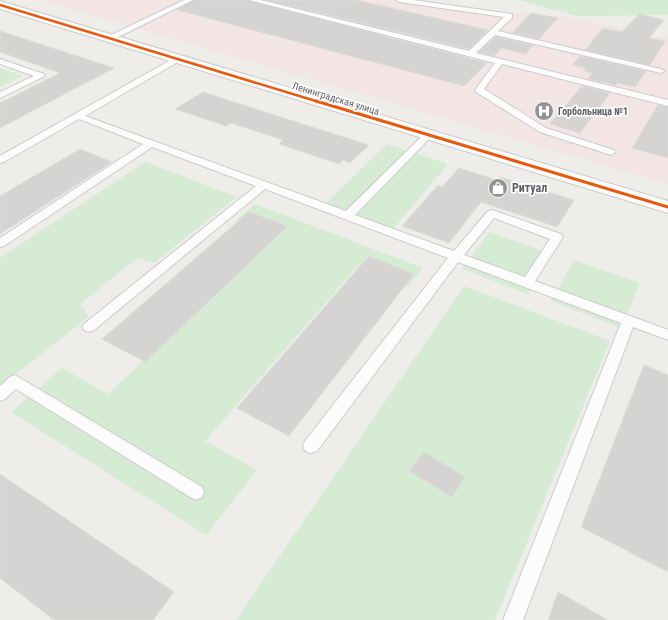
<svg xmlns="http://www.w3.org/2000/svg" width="668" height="620" viewBox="0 0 668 620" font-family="'Roboto Condensed',sans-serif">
  <rect width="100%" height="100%" fill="#eeede9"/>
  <!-- medical -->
  <path fill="#f3e5e3" d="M40,0h374l69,11 85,6 100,21v146z"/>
  <!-- green -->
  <g fill="#d6ebd4">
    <path d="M519,0h149v15l-91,1z"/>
    <path d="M0,68l23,8 -23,11z"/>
    <path d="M387,144l61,20 -55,65 -69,-24z"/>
    <path d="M145,162l92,35 -83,66 -17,-5 -57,46 9,12 -89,71v-129z"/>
    <path d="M255,204l168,64 -15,19 -51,-20 -152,174 52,29 -51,65 -195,-123 51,-44 46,26 168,-158 -40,-16z"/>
    <path d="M489,232l62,22 -23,40 -66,-25z"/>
    <path d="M574,260l66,23 -19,45 -70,-27z"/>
    <path d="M464,286l146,55 -115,279h-259z"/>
  </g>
  <!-- building -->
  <g fill="#d5d4d2" stroke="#dedcd8">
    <path d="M194,0h54l239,63 -23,23 -287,-76z"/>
    <path d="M266,0h90l132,30 -19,19z"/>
    <path d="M531,13l27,5 -19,21 -27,-6z"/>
    <path d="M639,14l25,6 -15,18 16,3 -15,24 -65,-15 18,-22 19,4z"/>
    <path d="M0,31l114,37 -114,60v-25l60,-30 -60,-21z"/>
    <path d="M495,37l38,8 -7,9 -24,-6 -8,8 -15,-4z"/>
    <path d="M580,56l66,15 -11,16 -18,-4 -2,2 -27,-6 4,-6 -8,-2 2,-3 -14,-3z"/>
    <path d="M582,86l28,7 -30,40 -30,-9z"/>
    <path d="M203,92l93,30 73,23 -19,18 -7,-3 -4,4 -60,-20 4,-4 -52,-17 -5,3 -51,-17z"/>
    <path d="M658,105l10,2v51l-36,-10z"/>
    <path d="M80,149l32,13 -112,72v-38z"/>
    <path d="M459,168l38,12 3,-3 74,23 -17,27 -76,-25 -32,41 -47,-17 36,-41 4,2z"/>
    <path d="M249,212l39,14 -143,136 -43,-23z"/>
    <path d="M369,256l45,18 -125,162 -52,-28z"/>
    <path d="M644,365l24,10v197l-87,-45z"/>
    <path d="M424,452l41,25 -13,20 -43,-26z"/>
    <path d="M0,474l174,118 -21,28h-99l-54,-42z"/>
    <path d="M558,592l50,28h-60z"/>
  </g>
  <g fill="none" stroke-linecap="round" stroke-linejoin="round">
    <!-- lane casing -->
    <g stroke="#cbcbcb" stroke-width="2">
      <g id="lane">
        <path d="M184,0h9l-81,40h-3l-4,-2z"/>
        <path d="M249,0h11l209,51 35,-34 -105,-15 -3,-2h17l99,14v4l-14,13 163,38 4,2 -4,2 -166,-38 -19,18 192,47v6l-166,-42 -18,25 62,39 68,22 2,2 -5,3 -3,-1 -68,-22 -64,-40 -1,-2 20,-27z"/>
        <path d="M176,57h3l4,2 -98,57 261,95 80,-79h6l2,2 -2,2 -77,79 99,36 34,-40 4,-1 69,24 2,3 -28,44 133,49v10l-35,-13 -110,293h-20l118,-297 -163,-61 -141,189 -6,2 -6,-2 -2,-5 2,-5 143,-183 -183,-69 -171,141 -5,2 -5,-2 -2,-3 2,-3 172,-138 -104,-39 -148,99 -4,1v-9l143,-94 -64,-25 -75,43 -4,1v-7zM494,218l56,21 -25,38 -61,-22z"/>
        <path d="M0,59l44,15 1,2 -45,22v-6l34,-16 -34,-12z"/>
        <path d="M15,375l187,112 2,5 -2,5 -6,3 -6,-3 -174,-108 -11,10 -5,2v-15l10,-9z"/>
      </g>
    </g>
    <!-- secondary casing -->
    <g stroke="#c9cac9" stroke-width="2">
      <path id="secondary" d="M0,1l668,200v12l-668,-204z"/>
    </g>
    <!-- lane -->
    <use href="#lane" fill="#fcfcfc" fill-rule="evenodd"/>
    <!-- secondary -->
    <use href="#secondary" fill="#fcfcfc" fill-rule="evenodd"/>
    <!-- cycleway-far1 casing -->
    <g stroke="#fff" stroke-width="4">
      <path id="cycleway-far1" d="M0,5l319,97"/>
    </g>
    <!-- cycleway casing -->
    <g stroke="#fff" stroke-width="5">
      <path id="cycleway" d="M316,101l352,106"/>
    </g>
    <!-- cycleway-far1 -->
    <use href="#cycleway-far1" stroke="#e8590c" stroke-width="2.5"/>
    <!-- cycleway -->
    <use href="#cycleway" stroke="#e8590c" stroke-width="3"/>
  </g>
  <!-- icons -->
  <defs>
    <g id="hospital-disc" transform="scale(1)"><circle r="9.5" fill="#909394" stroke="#fff"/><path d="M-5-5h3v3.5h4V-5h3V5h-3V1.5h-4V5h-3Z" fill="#fff"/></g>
    <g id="shop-disc" transform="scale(1)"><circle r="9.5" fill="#909394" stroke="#fff"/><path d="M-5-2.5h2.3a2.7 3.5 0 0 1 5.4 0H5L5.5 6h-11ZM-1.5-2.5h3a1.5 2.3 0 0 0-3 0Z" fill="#fff"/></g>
  </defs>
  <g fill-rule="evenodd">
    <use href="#hospital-disc" x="544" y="111"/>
    <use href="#shop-disc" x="498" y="188"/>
  </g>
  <g text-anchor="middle" stroke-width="3.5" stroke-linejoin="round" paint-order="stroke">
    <!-- far-street labels -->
    <g font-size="10" fill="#5e6267" stroke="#fff">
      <text transform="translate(336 98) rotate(17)" y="4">Ленинградская улица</text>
    </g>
    <!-- far-poi labels -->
    <g font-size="10" font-weight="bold" fill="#5e6267" stroke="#fff" text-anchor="start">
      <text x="558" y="115">Горбольница №1</text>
    </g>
    <!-- poi labels -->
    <g font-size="12" font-weight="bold" fill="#5e6267" stroke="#fff" text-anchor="start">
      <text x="512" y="192">Ритуал</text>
    </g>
  </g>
</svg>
